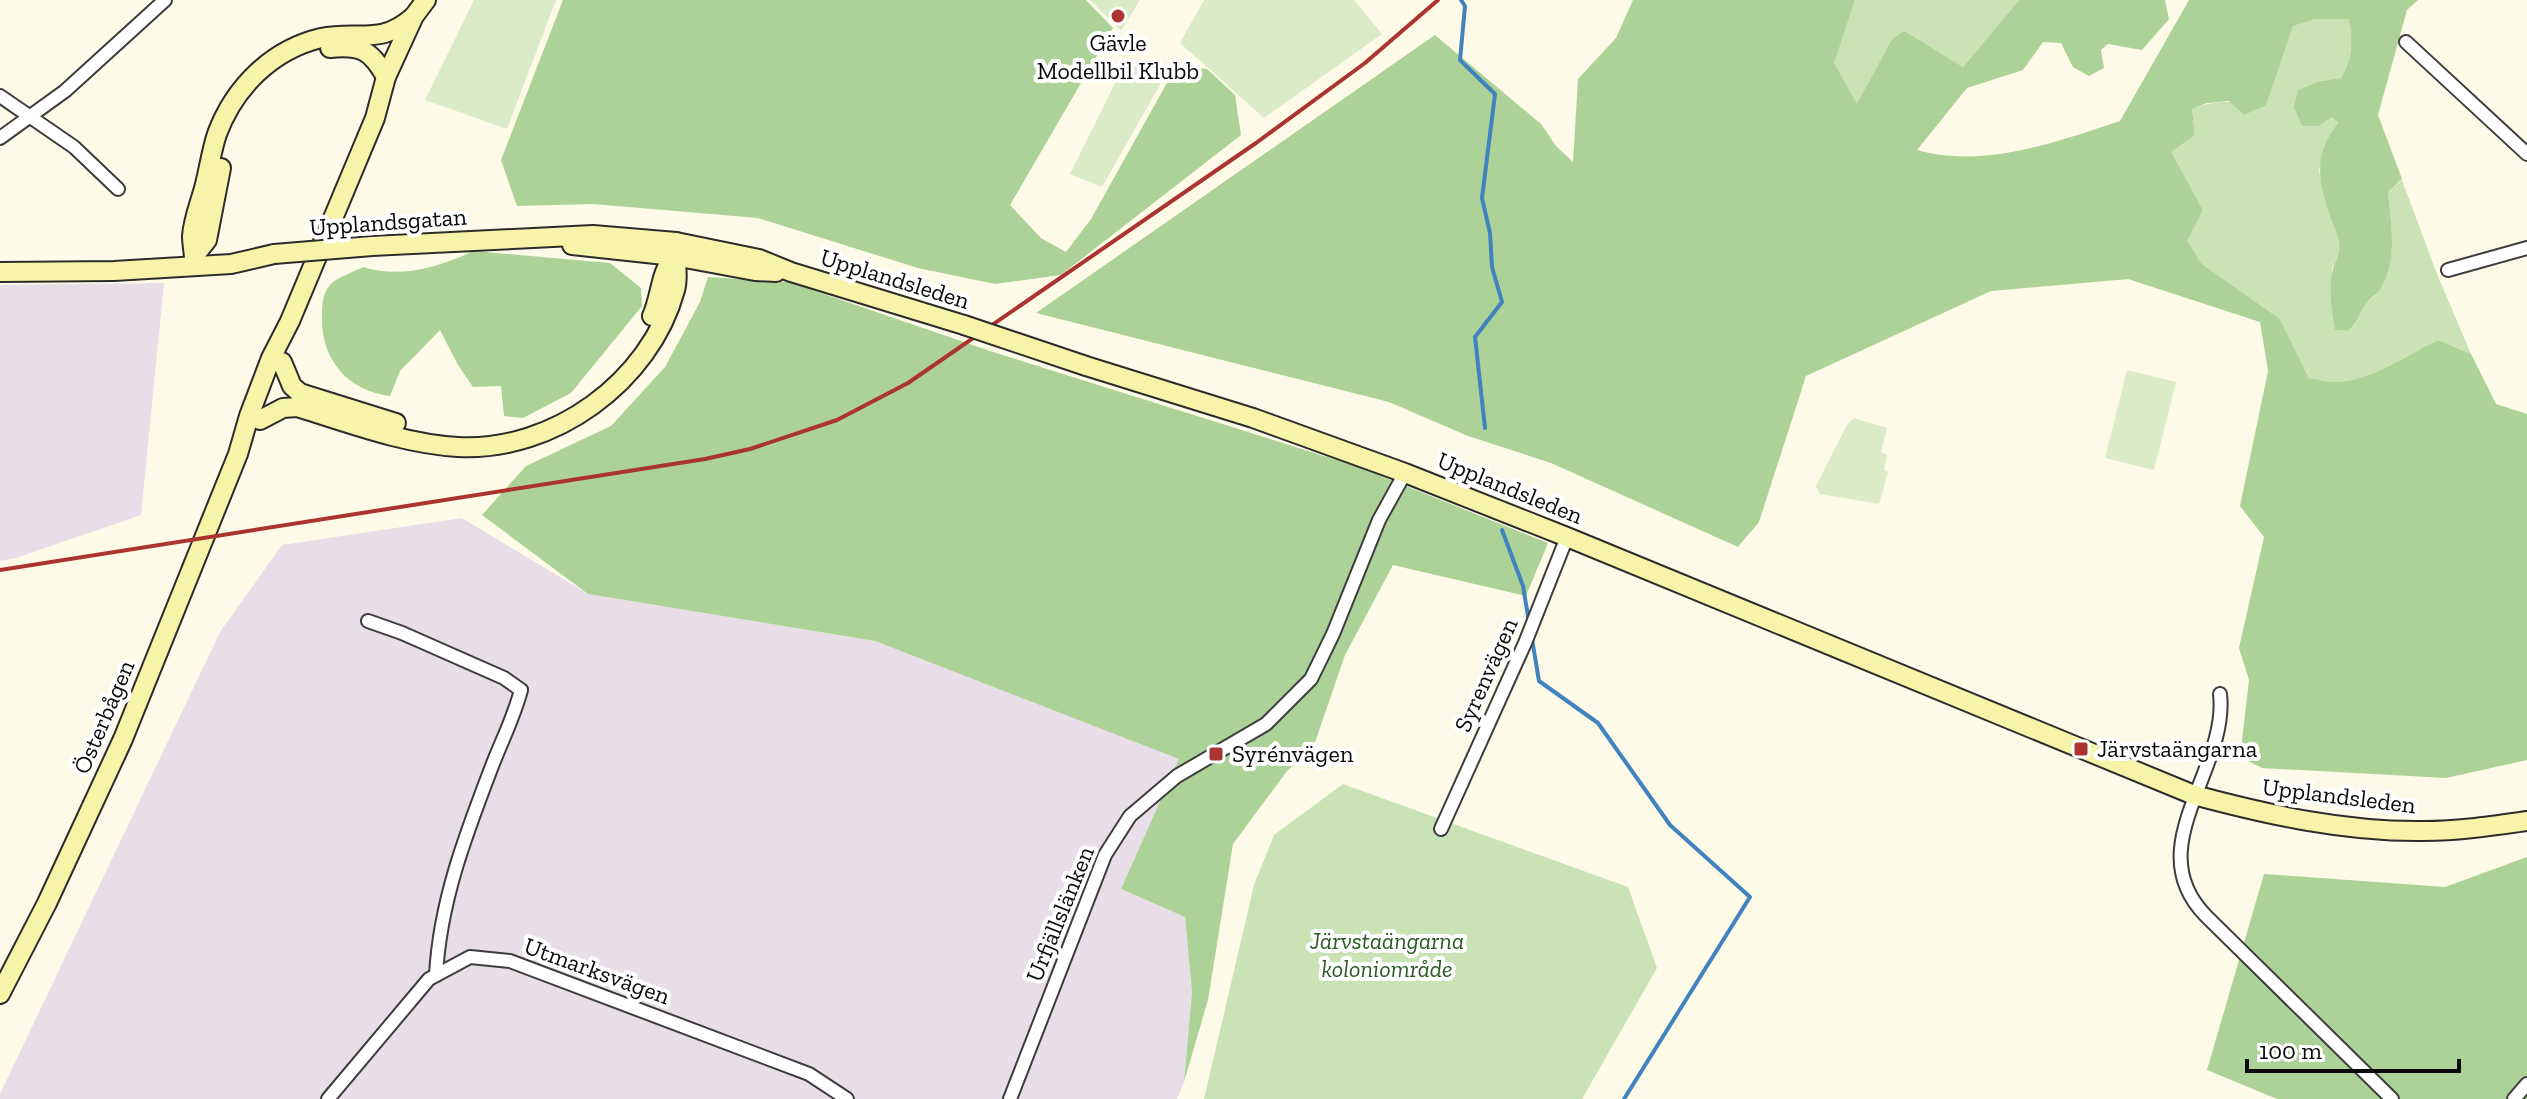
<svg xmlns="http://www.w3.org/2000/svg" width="2527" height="1099" viewBox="0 0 2527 1099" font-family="'Zilla Slab',serif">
  <rect width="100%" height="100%" fill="#fdfae8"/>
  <!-- industrial -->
  <g fill="#e8dee8">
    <path d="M164,283l-23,232 -125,43 -16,3v-276z"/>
    <path d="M462,518l126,76 287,47 305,118 -59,130 64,28 7,75 -8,90 -7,17h-1177v-5l220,-462 62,-87z"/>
  </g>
  <!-- green -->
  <g fill="#cae3b6">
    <path d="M1855,0h164l-56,67 -59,-35 -12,7 -35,66 -24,-42z"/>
    <path d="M2315,19h33c6,20 4,41 -7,59l-20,3 11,36 6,6 -19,47 5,28 13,33 3,19 -8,19 3,61 13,1c10,-9 12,-21 21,-31 3,-3 7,-5 9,-9 21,-28 13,-68 10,-99l14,-12 35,94 34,80 -33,-14c-31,16 -68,42 -104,42 -8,0 -17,-3 -25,-4l-29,-59 -78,-55 -16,-23 17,-31 -33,-58 25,-17 -3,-26c24,-10 48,-7 74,-4l26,-79z"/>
    <path d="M1343,784l285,103 29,81 -75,131h-378l50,-214 20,-50z"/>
  </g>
  <!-- forest -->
  <g fill="#add297">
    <path d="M563,0h523l27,28 -103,177 31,33 25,14 25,-33 86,-154 30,4 28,26 6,40 -180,140 -66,9 -77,-16 -160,-50 -165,-14 -76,2 -16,-46z"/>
    <path d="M1633,0h222l-21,63 23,41 35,-65 12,-8 59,36 56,-67h146l4,19 -27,31 -34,-6 -7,6 3,18 -15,8 -16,-9 -12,-24 -18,-1 -20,28 -56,18 -50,62c67,19 139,-8 203,-29l69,-121h229l-11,10 -29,105 24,64 -14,13c3,31 11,72 -10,100 -2,3 -7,5 -9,8 -9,10 -10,21 -21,31l-13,-1c-3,-20 -7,-41 -2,-61 1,-6 5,-12 6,-18 2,-12 -5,-24 -9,-35 -13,-37 -16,-62 8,-93l-6,-6 -14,9h-16l-8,-19 4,-17 23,-9 20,-3c11,-18 13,-39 7,-59h-33l-22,7 -27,79 -22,10 -15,-14 -22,2 -15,6 3,26 -24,17 32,58 -16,31 15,23 78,55 29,59c8,1 17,4 25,4 36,0 73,-27 104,-42l33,14 25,50 31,10v346l-81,18 -184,-10 -22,-11 9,-77 -10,-32 25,-111 -24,-31 28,-135 -8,-49 -132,-43 -137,12 -185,85 -47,146 -21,25 -187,-84 -83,-27 -79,-34 -353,-89 399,-278 106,89 15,22 17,16 5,-83 38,-41z"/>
    <path d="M474,251l136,12 31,25 1,18 -71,87 -48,25 -19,-2 -3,-30 -28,1 -15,-22 -18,-35 -40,41 -10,25c-44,-6 -70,-38 -68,-82 0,-10 1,-21 8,-29 7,-8 24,-13 33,-18 39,12 75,0 111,-16z"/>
    <path d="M708,277l81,5 201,69 366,115 192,77 -22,53 -133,-31 -48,90 -32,93 -26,23 -54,73 -25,156 -24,82 8,-90 -7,-75 -64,-28 58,-130 -304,-118 -287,-47 -106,-79 44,-49 85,-40 54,-59 35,-65z"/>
    <path d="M2527,857v242h-250l-70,-29 57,-196 181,13z"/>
  </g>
  <!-- pitch -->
  <g fill="#dcebc7">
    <path d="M474,0h82l-49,129 -82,-29z"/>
    <path d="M1090,0h50l-19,31z"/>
    <path d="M1204,0h150l28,34 -118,84 -84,-75z"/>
    <path d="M1126,61l36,20 -60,106 -32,-13z"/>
    <path d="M2127,370l49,12 -22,88 -49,-12z"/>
    <path d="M1854,418l33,10 -6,24 6,3 -3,15 4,2 -9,32 -59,-10 -4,-8 31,-61z"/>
  </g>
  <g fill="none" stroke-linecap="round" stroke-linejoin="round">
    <!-- stream -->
    <g stroke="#4083bf" stroke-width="4">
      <path d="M1461,0l4,6 -5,54 35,34 -13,104 8,35 2,34 10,35 -27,35 10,91"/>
      <path d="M1502,530l21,56 6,36"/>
      <path d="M1532,639l7,42 59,42 72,102 80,72 -126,202"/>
    </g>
    <!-- street casing -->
    <g stroke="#3d3d3d" stroke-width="16">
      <g id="street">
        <path d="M2406,42l121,112"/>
        <path d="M0,96l74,51 44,42"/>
        <path d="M0,138l65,-47 100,-91"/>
        <path d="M2448,270l79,-22"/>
        <path d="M368,621l34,12 102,45 17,12c-7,27 -19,50 -29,76 -26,68 -52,135 -56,209"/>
        <path d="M2220,694c9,76 -82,153 -14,222l186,183"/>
        <path d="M1441,829l84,-186 42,-106"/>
        <path d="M328,1099l101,-120 41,-22 40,4 299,113 38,25"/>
        <path d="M1010,1099l95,-244 25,-39 47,-40 89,-52 45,-45 22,-45 46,-114 26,-47"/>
        <path d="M2514,1099l13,-15"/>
      </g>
    </g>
    <!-- secondary casing -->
    <g stroke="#2c2c2c" stroke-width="22">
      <g id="secondary">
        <path d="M330,48c31,-3 41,2 56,29"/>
        <path d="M572,245l102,11 81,15 21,1"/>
        <path d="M372,246l221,-11 83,7 83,17 32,13 173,53"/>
        <path d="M195,255l12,-15 14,-72"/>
        <path d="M194,266c1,-10 -2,-20 -2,-30 1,-16 8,-33 12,-48 5,-18 7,-36 13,-54 17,-46 54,-84 104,-96 38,-8 59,8 92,-21"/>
        <path d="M0,272l114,-1 117,-7 43,-10"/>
        <path d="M652,316c9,-20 8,-43 22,-60"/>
        <path d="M282,362l10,24 8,7 96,30"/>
        <path d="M1086,366l167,52 152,55 162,64 627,258c75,20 151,37 229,36 35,0 70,-5 104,-10"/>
        <path d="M260,420l23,-12 14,-1c52,16 107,37 161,40 95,5 192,-65 217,-157 5,-17 -2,-32 1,-48"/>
        <path d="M0,994l47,-91 76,-164 115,-285 11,-38 22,-58 19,-37 85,-203 11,-41 28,-61 12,-16"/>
      </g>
    </g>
    <!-- street -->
    <use href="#street" stroke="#fff" stroke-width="12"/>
    <!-- secondary -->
    <use href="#secondary" stroke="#f7f4a9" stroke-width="18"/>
    <!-- rail -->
    <path stroke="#ab3330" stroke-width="4" d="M0,570l705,-111 45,-10 87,-29 71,-37 348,-240 109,-80 73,-63"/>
    <!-- secondary-bridge casing -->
    <g stroke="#2c2c2c" stroke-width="22" stroke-linecap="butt">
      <g id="secondary-bridge">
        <path d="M274,254l98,-8"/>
        <path d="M964,325l122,41"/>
      </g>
    </g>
    <!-- secondary-bridge -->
    <use href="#secondary-bridge" stroke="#f7f4a9" stroke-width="18"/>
  </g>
  <!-- markers -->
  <g fill="#ab3330" stroke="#fff" stroke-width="3">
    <circle cx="1118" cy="16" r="8"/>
    <rect x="2073" y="741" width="16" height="16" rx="4"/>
    <rect x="1208" y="746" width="16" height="16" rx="4"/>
  </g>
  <g text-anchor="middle" stroke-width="8" stroke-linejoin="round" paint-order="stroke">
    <!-- poi labels -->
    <g font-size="24" fill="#0a0a0a" stroke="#fff" text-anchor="start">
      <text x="1118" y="51" text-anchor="middle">Gävle<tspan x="1118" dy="28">Modellbil Klubb</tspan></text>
      <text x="2097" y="757">Järvstaängarna</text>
      <text x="1232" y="762">Syrénvägen</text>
    </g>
    <!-- street labels -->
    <g font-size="24" fill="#0a0a0a" stroke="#fff">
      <text transform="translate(388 222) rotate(-4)" y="8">Upplandsgatan</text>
      <text transform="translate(895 279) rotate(17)" y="8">Upplandsleden</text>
      <text transform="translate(1510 488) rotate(22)" y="8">Upplandsleden</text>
      <text transform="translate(1486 675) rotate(-66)" y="8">Syrenvägen</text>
      <text transform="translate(104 717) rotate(-67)" y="8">Österbågen</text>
      <text transform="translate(2339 796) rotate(7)" y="8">Upplandsleden</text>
      <text transform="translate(1060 914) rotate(-68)" y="8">Urfjällslänken</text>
      <text transform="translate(597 971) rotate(20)" y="8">Utmarksvägen</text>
    </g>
    <!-- park labels -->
    <g font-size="24" font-style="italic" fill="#295a21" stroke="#fff">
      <text x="1387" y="949">Järvstaängarna<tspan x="1387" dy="28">koloniområde</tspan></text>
    </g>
  </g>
  <!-- scale -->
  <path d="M2247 1059v12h212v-12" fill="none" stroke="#0a0a0a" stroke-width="4"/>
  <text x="2259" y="1059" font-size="24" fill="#0a0a0a" stroke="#ffffff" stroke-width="6" paint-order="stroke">100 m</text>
</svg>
